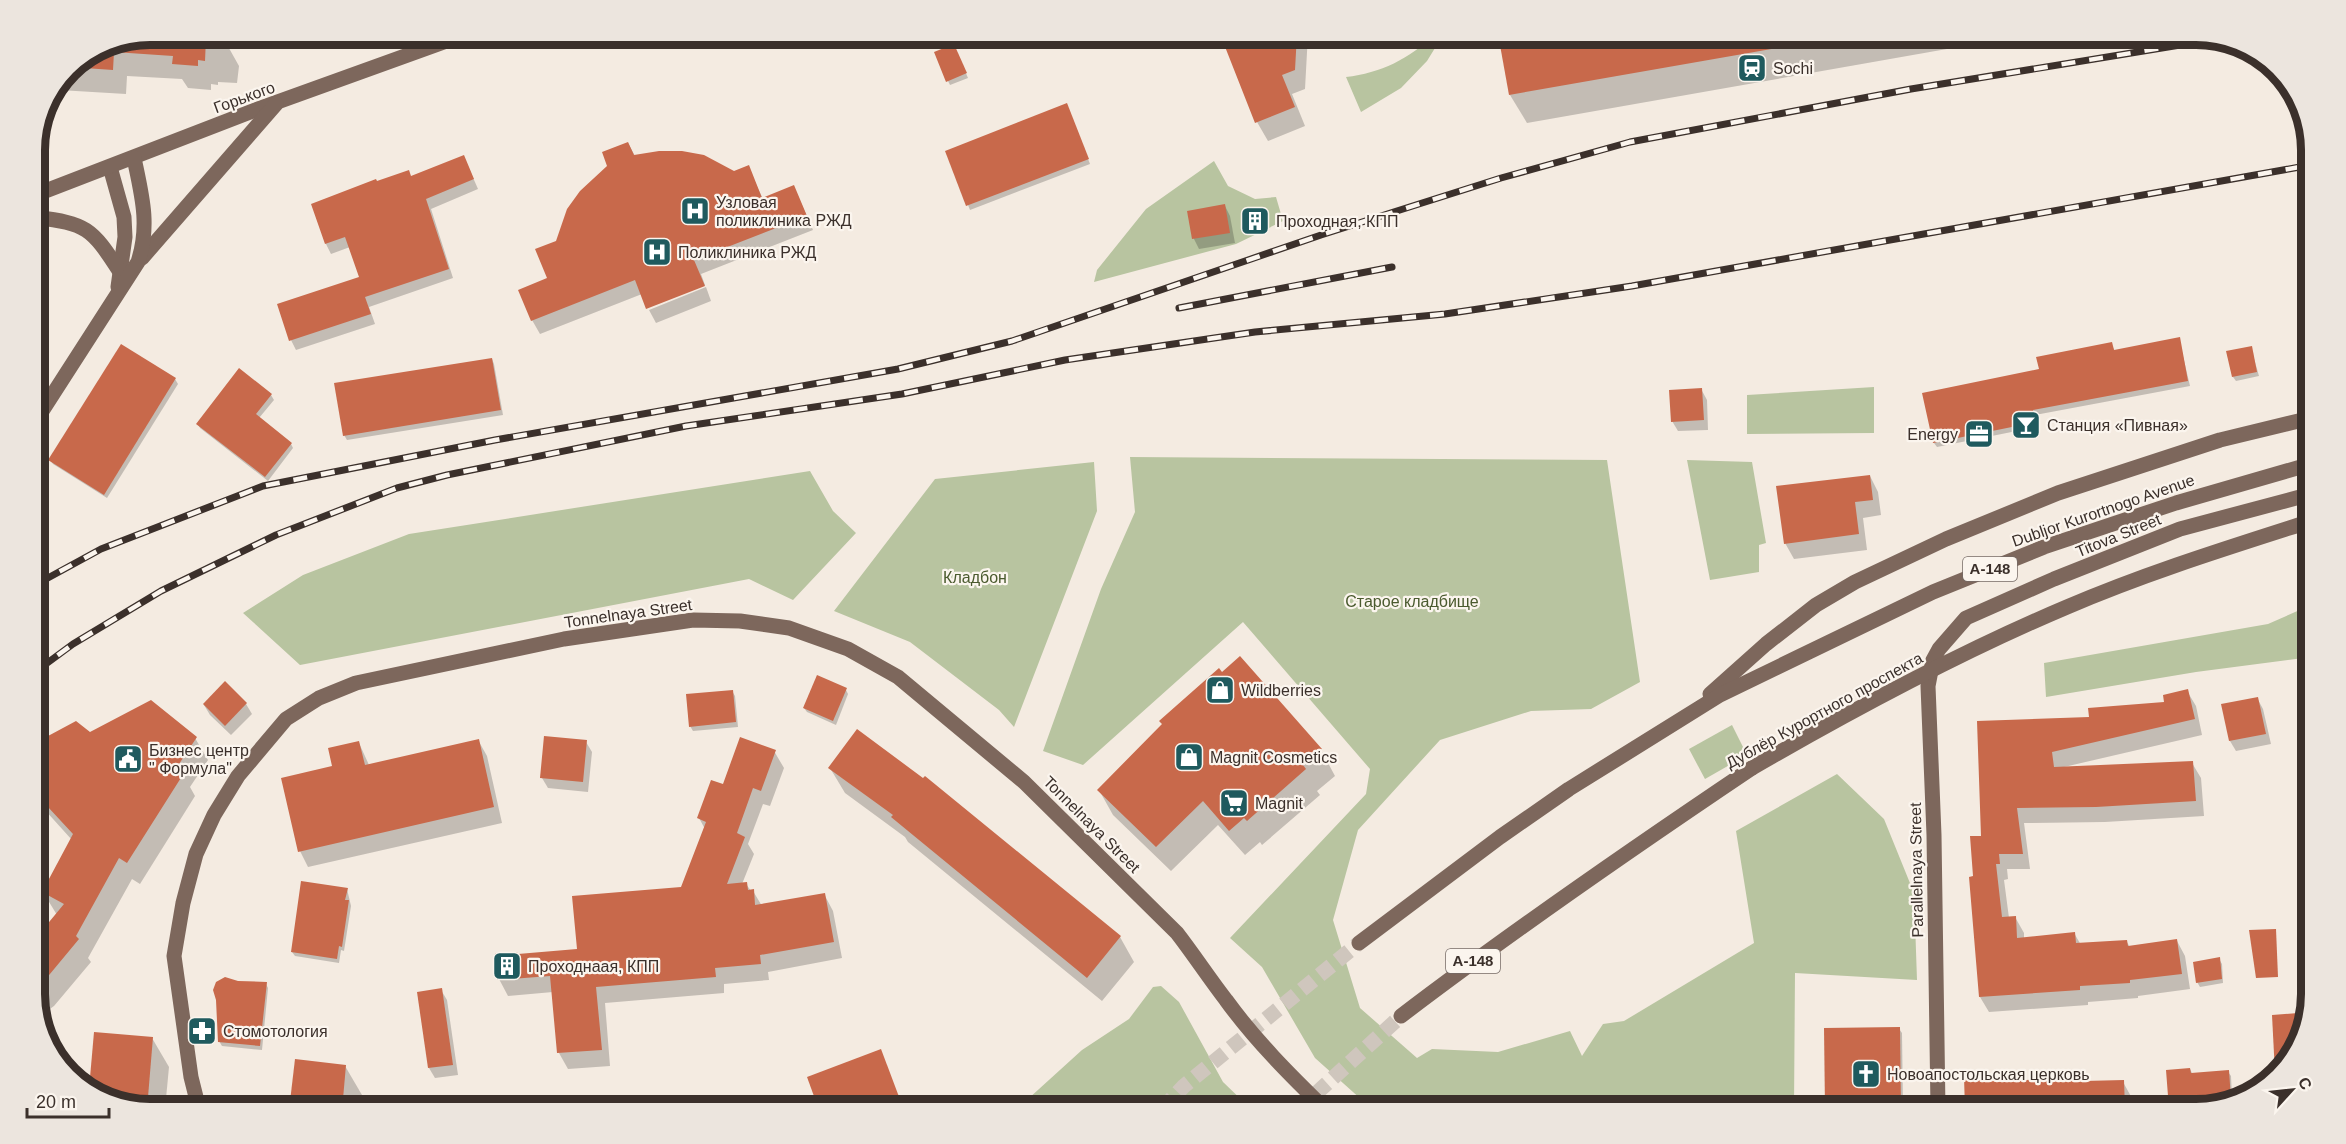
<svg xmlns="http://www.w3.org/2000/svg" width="2346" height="1144" viewBox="0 0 2346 1144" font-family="Arial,sans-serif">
  <rect width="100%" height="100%" fill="#f4ebe1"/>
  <!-- green -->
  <g fill="#b8c4a0">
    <path d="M1435,34l8,1 -16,26 -26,27 -40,24 -15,-35c35,-4 63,-18 89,-43z"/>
    <path d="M1214,161l14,25 27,13 21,-2 7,24 -47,23 -142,38 3,-12 49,-61z"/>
    <path d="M1874,387v46l-127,1v-39z"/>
    <path d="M1130,457l477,3 33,222 -49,27 -60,2 -91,29 -82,90 -25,90 27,88 57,50 15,-9 66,3 72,-21 12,25 21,-32 21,-3 130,-78 -18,-112 101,-57 47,45 30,74 3,87 -122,-7 -1,136h-422l-57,-51 -53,-91 -32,-29 136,-144 4,-25 -127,-147 -160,143 -40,-14 58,-162 34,-77z"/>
    <path d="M1687,460l65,2 14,81 -7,2v27l-49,8z"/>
    <path d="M1094,462l3,49 -83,216 -15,-17 -89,-68 -76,-31 101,-132z"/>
    <path d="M810,471l23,40 23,22 -63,67 -44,-21 -449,86 -57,-52 60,-38 106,-41z"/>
    <path d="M2311,605v52l-115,15 -150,25 -2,-34 224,-39z"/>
    <path d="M1732,725l15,30 -42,24 -16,-30z"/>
    <path d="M1161,986l18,16 44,80 28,27h-234l65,-59 47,-31 24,-32z"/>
  </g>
  <!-- shadow -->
  <g fill="#0003">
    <path d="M1221,34h87l-3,55 -13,5 13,32 -37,15 -11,-19z"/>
    <path d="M1499,34h533l-505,89 -17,-28z"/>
    <path d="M150,35l75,6 14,25 -2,17 -19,-1v3l-7,-1v6l-23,-2 -6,-9 -55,-3 -1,18 -67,-4 10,-22 37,-25z"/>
    <path d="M956,50l12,28 -18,7 -2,-4z"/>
    <path d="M1069,110l21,54 -120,46 -23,-58z"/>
    <path d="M628,143l7,13 98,16 15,-5 15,32 31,-12 19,43 -112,44 4,11 -58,22 -5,-13 -102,40 -8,-14 17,-41 8,-37 52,-76z"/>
    <path d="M464,157l14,32 -47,20 22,69 -84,29 6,17 -79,26 -5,-10 69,-62 -10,-31 -19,7 -5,-10 -14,-39 64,-22 35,-5z"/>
    <path d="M1225,206l5,10 5,27 -36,6 -5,-10 -5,-27z"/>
    <path d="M706,287l5,14 -55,22 -7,-13z"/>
    <path d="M2179,339l11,47 -155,29 2,12 -100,20 -3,-4 -10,-49 116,-24 71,-26 4,7z"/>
    <path d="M2251,348l8,28 -23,5 -3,-4z"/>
    <path d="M492,359l2,5 9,51 -156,25 -3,-5z"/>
    <path d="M175,379l3,5 -71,114 -54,-34 -3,-4z"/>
    <path d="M1701,389l6,11 1,30 -30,1 -6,-10z"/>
    <path d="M271,395l3,5 -15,18 32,26 2,4 -25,33 -68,-53 -2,-4z"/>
    <path d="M1870,476l8,16 3,23 -18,3 4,32 -73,9 -9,-16z"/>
    <path d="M1240,658l81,92 14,26 -18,15 3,4 -58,50 -2,-3 -15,13 -27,-30 -47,46 -58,-56 -14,-25z"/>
    <path d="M2311,680v26l-7,-24z"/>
    <path d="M225,683l21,21 6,10 -21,21 -21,-20 -6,-10z"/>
    <path d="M846,690l2,4 -12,31 -29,-13 -3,-4z"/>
    <path d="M732,691l3,5 3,31 -45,4 -3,-5z"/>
    <path d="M2187,691l9,15 6,29 -138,32 128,-4 9,15 3,38 -99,6 -81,1 6,46h-23l1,10 -4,1 5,38 6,-1 9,16v6l50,-6 7,12 45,-4 4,6 47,-6 8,15 5,33 -52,7v2l-50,4v3l-99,7 -9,-15 -9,-119h3l9,-41 -4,-115 112,-3 75,-15z"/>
    <path d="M2257,698l6,11 8,35 -35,7 -6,-10 -7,-36z"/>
    <path d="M76,723l14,11 105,4 13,22 -18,27 5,9 -55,88 -8,-5 -44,79 3,4 -37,44 -14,10 -5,-14v-60l22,-27 -14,-23 29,-52 -37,-41v-55z"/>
    <path d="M478,740l9,16 15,67 -194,44 -8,-16 34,-84 25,-24 10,22z"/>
    <path d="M586,742l6,10 -4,40 -40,-4 -6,-10z"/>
    <path d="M774,751l10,17 -14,38 -7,-2 -15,40 6,10 -12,30h4l5,7h2l9,15 62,-12 9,17 9,47 -74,14 1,8 -45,4v9l-119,10 5,63 -42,3 -9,-16 -6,-61 -45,4 -9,-17 19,-24 61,-5 103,-61 23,-60 -6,-11 25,-32z"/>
    <path d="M2311,761v34l-7,-31z"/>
    <path d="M830,768l290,169 14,25 -32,39 -194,-159 -3,-5 -60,-44z"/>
    <path d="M2311,850v37l-3,-7 -7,-27z"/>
    <path d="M347,889l4,17 -7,45 -3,-1 -2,13 -44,-7 -3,-4z"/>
    <path d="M2219,959l3,5 1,19 -23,4 -3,-5z"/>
    <path d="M237,982l29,2 2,4 -6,62 -40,-4 -3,-5z"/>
    <path d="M441,990l6,10 11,75 -23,3 -6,-10 -10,-75z"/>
    <path d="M2297,1014l2,13h5l-4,18 -18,20z"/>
    <path d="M1825,1029h74l3,4 1,76h-77z"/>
    <path d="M152,1038l17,29 -4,42 -15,1 -51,-12z"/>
    <path d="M345,1066l17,29 -2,14h-69z"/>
    <path d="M2190,1069l3,6 35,-3 3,4 1,22 -36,11h-26l-2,-38z"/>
    <path d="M1995,1077l3,6 85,-5 3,5 37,-1 15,27h-171l-1,-31z"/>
  </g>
  <!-- building -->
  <g fill="#c8694b">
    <path d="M150,34h48v3l8,1 -1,23 -7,-1v6l-26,-2 1,-8 -59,-4 -1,18 -43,-3 36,-24z"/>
    <path d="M1220,34h77l-2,36 -13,5 13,32 -40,16z"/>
    <path d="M1498,34h289l1,12 -279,49z"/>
    <path d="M954,44l13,29 -21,9 -12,-30z"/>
    <path d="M1067,103l22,56 -123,47 -21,-55z"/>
    <path d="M628,142l6,13 25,-4h23l22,4 30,16 15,-6 13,33 32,-13 13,31 -113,44 11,26 -59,23 -11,-29 -104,41 -13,-31 29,-12 -12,-29 21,-8 11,-32 13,-18 27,-25 -5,-14z"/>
    <path d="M464,155l10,24 -48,20 23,70 -84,28 6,17 -82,27 -12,-37 82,-27 -14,-40 -20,7 -14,-40 65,-25 1,2 32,-11 2,6z"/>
    <path d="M1225,204l5,29 -38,6 -5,-28z"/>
    <path d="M2180,337l8,44 -155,29 3,12 -103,21 -11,-50 117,-24 -3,-12 76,-15 2,8z"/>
    <path d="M121,344l55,34 -72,117 -56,-35z"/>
    <path d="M2252,346l5,26 -25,5 -6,-26z"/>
    <path d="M492,358l9,52 -158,26 -9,-53z"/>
    <path d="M239,368l33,26 -16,20 36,29 -27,34 -69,-53z"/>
    <path d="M1702,388l2,32 -33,2 -2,-32z"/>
    <path d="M1870,475l3,25 -18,2 4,32 -75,10 -8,-58z"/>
    <path d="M1240,656l82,93 -19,16 3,4 -59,52 -3,-3 -15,13 -26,-30 -47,46 -59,-57 65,-66 -3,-3 60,-53 3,4z"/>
    <path d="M817,675l30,13 -14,33 -30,-13z"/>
    <path d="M225,681l22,22 -22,23 -22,-22z"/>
    <path d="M2188,689l7,30 -143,33 2,15 139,-6 3,40 -100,6 -79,1 6,46h-24l1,10h-4l6,53 14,-1 1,22 58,-6 1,11 51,-3 1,6 49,-7 5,35 -52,6v3l-50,3v4l-101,7 -10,-120 4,-1 -3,-40h11l-4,-115 112,-4 -1,-9 76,-6 -1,-7z"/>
    <path d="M733,690l3,32 -47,5 -3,-33z"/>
    <path d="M2258,697l8,37 -37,7 -8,-37z"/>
    <path d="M151,700l46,37 -20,30 7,6 -57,90 -8,-5 -43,78 3,3 -44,53v-53l29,-35 -22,-12 31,-58 -38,-41v-50l41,-22 14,11z"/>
    <path d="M857,729l66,49 2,-2 196,160 -34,42 -196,-161 2,-2 -65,-47z"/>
    <path d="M544,736l43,4 -4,42 -43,-4z"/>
    <path d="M740,737l36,13 -15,41 -8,-3 -16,45 8,4 -18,47 20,-2 1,8 6,-1 1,16 70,-12 9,49 -74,13 1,9 -46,4 1,9 -120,10 6,63 -45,3 -7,-77 -53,4 -2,-27 22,-1 1,2 59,-5 -5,-53 109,-9 25,-65 -9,-4 14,-38 12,4z"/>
    <path d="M479,739l15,68 -196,45 -17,-74 51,-12 -4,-18 31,-7 6,24z"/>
    <path d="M301,881l47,7 -3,12h4l-7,47 -3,-1 -2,13 -46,-7z"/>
    <path d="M2276,929l2,48 -22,1 -7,-48z"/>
    <path d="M2220,957l2,22 -26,4 -3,-21z"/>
    <path d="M225,977l13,4 29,1 -7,64 -42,-4 -2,-42 -3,-10 3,-8z"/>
    <path d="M442,988l11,77 -25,3 -11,-76z"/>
    <path d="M2298,1013v33l-23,27 -3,-58z"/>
    <path d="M1900,1027l1,82h-76l-1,-81z"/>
    <path d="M94,1032l59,5 -6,72 -48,-11 -10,-9z"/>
    <path d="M881,1049l23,61h-85l-12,-33z"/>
    <path d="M295,1059l51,6 -4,45h-53z"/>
    <path d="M2190,1068l1,5 38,-3 2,29 -35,10h-27l-3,-39z"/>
    <path d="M1995,1076l1,6 88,-6v5l40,-1 1,29h-160l-1,-32z"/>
  </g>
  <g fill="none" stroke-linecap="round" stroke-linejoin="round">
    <!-- major-tunnel -->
    <g stroke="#cfc6bd" stroke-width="15" stroke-dasharray="15 8" stroke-linecap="butt">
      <path d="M1162,1109l22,-23 175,-143"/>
      <path d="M1299,1109l102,-93"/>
    </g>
    <!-- major -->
    <g stroke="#7d675c" stroke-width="15">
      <path d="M110,167l14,50 1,20 -7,50"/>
      <path d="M35,195l223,-86 208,-75"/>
      <path d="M35,217c52,7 56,10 85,55"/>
      <path d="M142,258l134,-154"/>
      <path d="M35,422l103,-160c12,-37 4,-66 -4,-104"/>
      <path d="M1710,694l56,-50 50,-39 39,-23 91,-43 112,-46 162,-53 91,-22"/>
      <path d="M1359,943l141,-106 69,-48 151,-94 213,-103 111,-45 132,-44 135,-39"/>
      <path d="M1401,1016c114,-87 232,-168 351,-248"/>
      <path d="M199,1109l-8,-32 -17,-121 9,-53 13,-49 18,-39 24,-39 48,-57 33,-21 37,-15 208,-44 129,-19 47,1 49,7 59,21 50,28 126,105 153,151c17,22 32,45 49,67 29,40 64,75 99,109"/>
      <path d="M1938,1109l-4,-274 -6,-149 5,-26 6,-11 27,-31 88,-39 126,-50 131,-35"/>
    </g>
    <!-- rail casing -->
    <g stroke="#3b302b" stroke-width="7">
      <g id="rail">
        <path d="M1179,308l213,-41"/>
        <path d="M35,585l66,-36 162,-63 232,-46 403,-71 114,-28 309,-106 180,-57 129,-36 281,-53 306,-50"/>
        <path d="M35,672l38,-28 88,-53 115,-56 121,-47 50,-13 239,-49 216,-32 163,-34 190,-28 190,-18 187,-28 679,-121"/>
      </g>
    </g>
    <!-- rail -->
    <use href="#rail" stroke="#fbf5ee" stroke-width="4.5" stroke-dasharray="14" stroke-linecap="butt"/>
    <!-- major-bridge -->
    <path stroke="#7d675c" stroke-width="15" d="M1752,768c102,-59 206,-115 315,-161 79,-34 163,-60 244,-86"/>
  </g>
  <!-- icons -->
  <defs>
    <g id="station-square" transform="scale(1.5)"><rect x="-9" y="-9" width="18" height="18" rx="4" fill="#1f5a5e" stroke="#fbf5ee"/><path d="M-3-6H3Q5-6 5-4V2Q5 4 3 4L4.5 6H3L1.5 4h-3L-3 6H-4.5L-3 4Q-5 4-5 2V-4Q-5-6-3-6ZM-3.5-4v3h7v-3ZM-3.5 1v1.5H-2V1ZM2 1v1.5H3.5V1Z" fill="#fff"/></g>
    <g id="hospital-square" transform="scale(1.5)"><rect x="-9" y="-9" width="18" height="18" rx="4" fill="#1f5a5e" stroke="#fbf5ee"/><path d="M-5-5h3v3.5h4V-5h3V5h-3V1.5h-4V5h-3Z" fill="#fff"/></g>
    <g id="building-square" transform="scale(1.5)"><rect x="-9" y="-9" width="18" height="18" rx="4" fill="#1f5a5e" stroke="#fbf5ee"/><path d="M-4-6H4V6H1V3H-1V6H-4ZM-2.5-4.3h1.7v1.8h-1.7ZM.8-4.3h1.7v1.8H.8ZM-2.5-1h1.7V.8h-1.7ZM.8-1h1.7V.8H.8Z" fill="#fff"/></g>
    <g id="bar-square" transform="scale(1.5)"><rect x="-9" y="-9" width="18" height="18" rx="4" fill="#1f5a5e" stroke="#fbf5ee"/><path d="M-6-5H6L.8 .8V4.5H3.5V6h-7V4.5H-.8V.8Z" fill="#fff"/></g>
    <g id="office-square" transform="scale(1.5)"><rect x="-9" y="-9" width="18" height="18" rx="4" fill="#1f5a5e" stroke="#fbf5ee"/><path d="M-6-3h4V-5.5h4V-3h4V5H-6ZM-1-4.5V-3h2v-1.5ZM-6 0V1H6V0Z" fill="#fff"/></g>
    <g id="shop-square" transform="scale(1.5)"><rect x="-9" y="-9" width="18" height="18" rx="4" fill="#1f5a5e" stroke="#fbf5ee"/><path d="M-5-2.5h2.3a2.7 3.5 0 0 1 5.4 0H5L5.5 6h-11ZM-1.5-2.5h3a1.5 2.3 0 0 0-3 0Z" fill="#fff"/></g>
    <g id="civic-square" transform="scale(1.5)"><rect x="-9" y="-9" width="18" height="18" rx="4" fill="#1f5a5e" stroke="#fbf5ee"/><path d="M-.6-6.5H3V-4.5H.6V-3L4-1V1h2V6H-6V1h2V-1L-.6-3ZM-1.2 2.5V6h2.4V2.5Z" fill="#fff"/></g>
    <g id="supermarket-square" transform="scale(1.5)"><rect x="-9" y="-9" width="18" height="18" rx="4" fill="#1f5a5e" stroke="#fbf5ee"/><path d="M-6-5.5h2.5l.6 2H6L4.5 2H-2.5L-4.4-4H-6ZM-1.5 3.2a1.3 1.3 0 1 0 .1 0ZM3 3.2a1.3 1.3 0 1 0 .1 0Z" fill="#fff"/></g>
    <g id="pharmacy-square" transform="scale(1.5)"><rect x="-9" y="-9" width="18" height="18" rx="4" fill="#1f5a5e" stroke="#fbf5ee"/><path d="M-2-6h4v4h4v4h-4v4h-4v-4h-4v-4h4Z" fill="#fff"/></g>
    <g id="church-square" transform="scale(1.5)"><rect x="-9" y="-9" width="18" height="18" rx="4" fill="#1f5a5e" stroke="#fbf5ee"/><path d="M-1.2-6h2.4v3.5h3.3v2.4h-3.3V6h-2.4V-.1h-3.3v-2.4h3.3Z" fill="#fff"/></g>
  </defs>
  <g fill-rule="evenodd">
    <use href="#station-square" x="1752" y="68"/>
    <use href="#hospital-square" x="695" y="211"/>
    <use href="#building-square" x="1255" y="221"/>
    <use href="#hospital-square" x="657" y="252"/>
    <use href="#bar-square" x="2026" y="425"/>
    <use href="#office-square" x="1979" y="434"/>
    <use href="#shop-square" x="1220" y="690"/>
    <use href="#shop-square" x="1189" y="757"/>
    <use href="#civic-square" x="128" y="759"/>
    <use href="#supermarket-square" x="1234" y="803"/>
    <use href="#building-square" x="507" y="966"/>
    <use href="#pharmacy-square" x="202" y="1031"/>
    <use href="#church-square" x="1866" y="1074"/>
  </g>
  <g text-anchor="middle" stroke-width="4.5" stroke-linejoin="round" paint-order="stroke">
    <!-- shield labels -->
    <g fill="#fbf5ee" stroke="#756b66" stroke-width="1.5">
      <rect x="1963" y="557" width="54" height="24" rx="4.5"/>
      <rect x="1446" y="949" width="54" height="24" rx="4.5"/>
    </g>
    <g font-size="15" font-weight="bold" fill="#3b302b">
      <text x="1990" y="574">А-148</text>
      <text x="1473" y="966">А-148</text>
    </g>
    <!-- poi labels -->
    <g font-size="16" fill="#3b302b" stroke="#fbf5ee" text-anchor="start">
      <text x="1773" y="74">Sochi</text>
      <text x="716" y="208">Узловая<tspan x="716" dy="18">поликлиника РЖД</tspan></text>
      <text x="1276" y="227">Проходная, КПП</text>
      <text x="678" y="258">Поликлиника РЖД</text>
      <text x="2047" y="431">Станция «Пивная»</text>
      <text x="1958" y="440" text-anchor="end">Energy</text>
      <text x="1241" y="696">Wildberries</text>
      <text x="149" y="756">Бизнес центр<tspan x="149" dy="18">" Формула"</tspan></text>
      <text x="1210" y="763">Magnit Cosmetics</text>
      <text x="1255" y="809">Magnit</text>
      <text x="528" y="972">Проходнаая, КПП</text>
      <text x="223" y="1037">Стомотология</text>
      <text x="1887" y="1080">Новоапостольская церковь</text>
    </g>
    <!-- street labels -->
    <g font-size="16" fill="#3b302b" stroke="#fbf5ee">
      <text transform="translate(244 97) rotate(-20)" y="6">Горького</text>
      <text transform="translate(2103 510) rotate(-19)" y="6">Dubljor Kurortnogo Avenue</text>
      <text transform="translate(2118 535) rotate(-22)" y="6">Titova Street</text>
      <text transform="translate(628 613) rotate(-8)" y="6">Tonnelnaya Street</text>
      <text transform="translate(1824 710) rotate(-29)" y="6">Дублёр Курортного проспекта</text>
      <text transform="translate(1092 824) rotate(45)" y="6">Tonnelnaya Street</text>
      <text transform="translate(1916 870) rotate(-91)" y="6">Parallelnaya Street</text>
    </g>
    <!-- park labels -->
    <g font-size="16" fill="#4a5a2e" stroke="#fbf5ee">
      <text x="975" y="583">Кладбон</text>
      <text x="1412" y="607">Старое кладбище</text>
    </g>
  </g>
  <!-- crop -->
  <path d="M0 0H2346V1144H0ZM150 45H2196A105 105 0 0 1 2301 150V994A105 105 0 0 1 2196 1099H150A105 105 0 0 1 45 994V150A105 105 0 0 1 150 45Z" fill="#ece5de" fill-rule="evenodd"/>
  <path fill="none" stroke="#3b302b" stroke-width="8" d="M150 45H2196A105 105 0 0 1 2301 150V994A105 105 0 0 1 2196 1099H150A105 105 0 0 1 45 994V150A105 105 0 0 1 150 45Z"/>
  <!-- north arrow -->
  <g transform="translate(2292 1090) rotate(63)" stroke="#fbf5ee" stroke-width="4.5" paint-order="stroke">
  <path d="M0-4.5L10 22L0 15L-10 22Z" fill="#3b302b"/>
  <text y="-9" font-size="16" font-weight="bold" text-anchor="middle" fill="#3b302b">С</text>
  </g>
  <!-- scale -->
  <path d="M27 1108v9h82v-9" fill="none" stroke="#3b302b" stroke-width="3"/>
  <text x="36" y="1108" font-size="18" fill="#3b302b" stroke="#fbf5ee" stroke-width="4.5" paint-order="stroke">20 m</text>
</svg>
